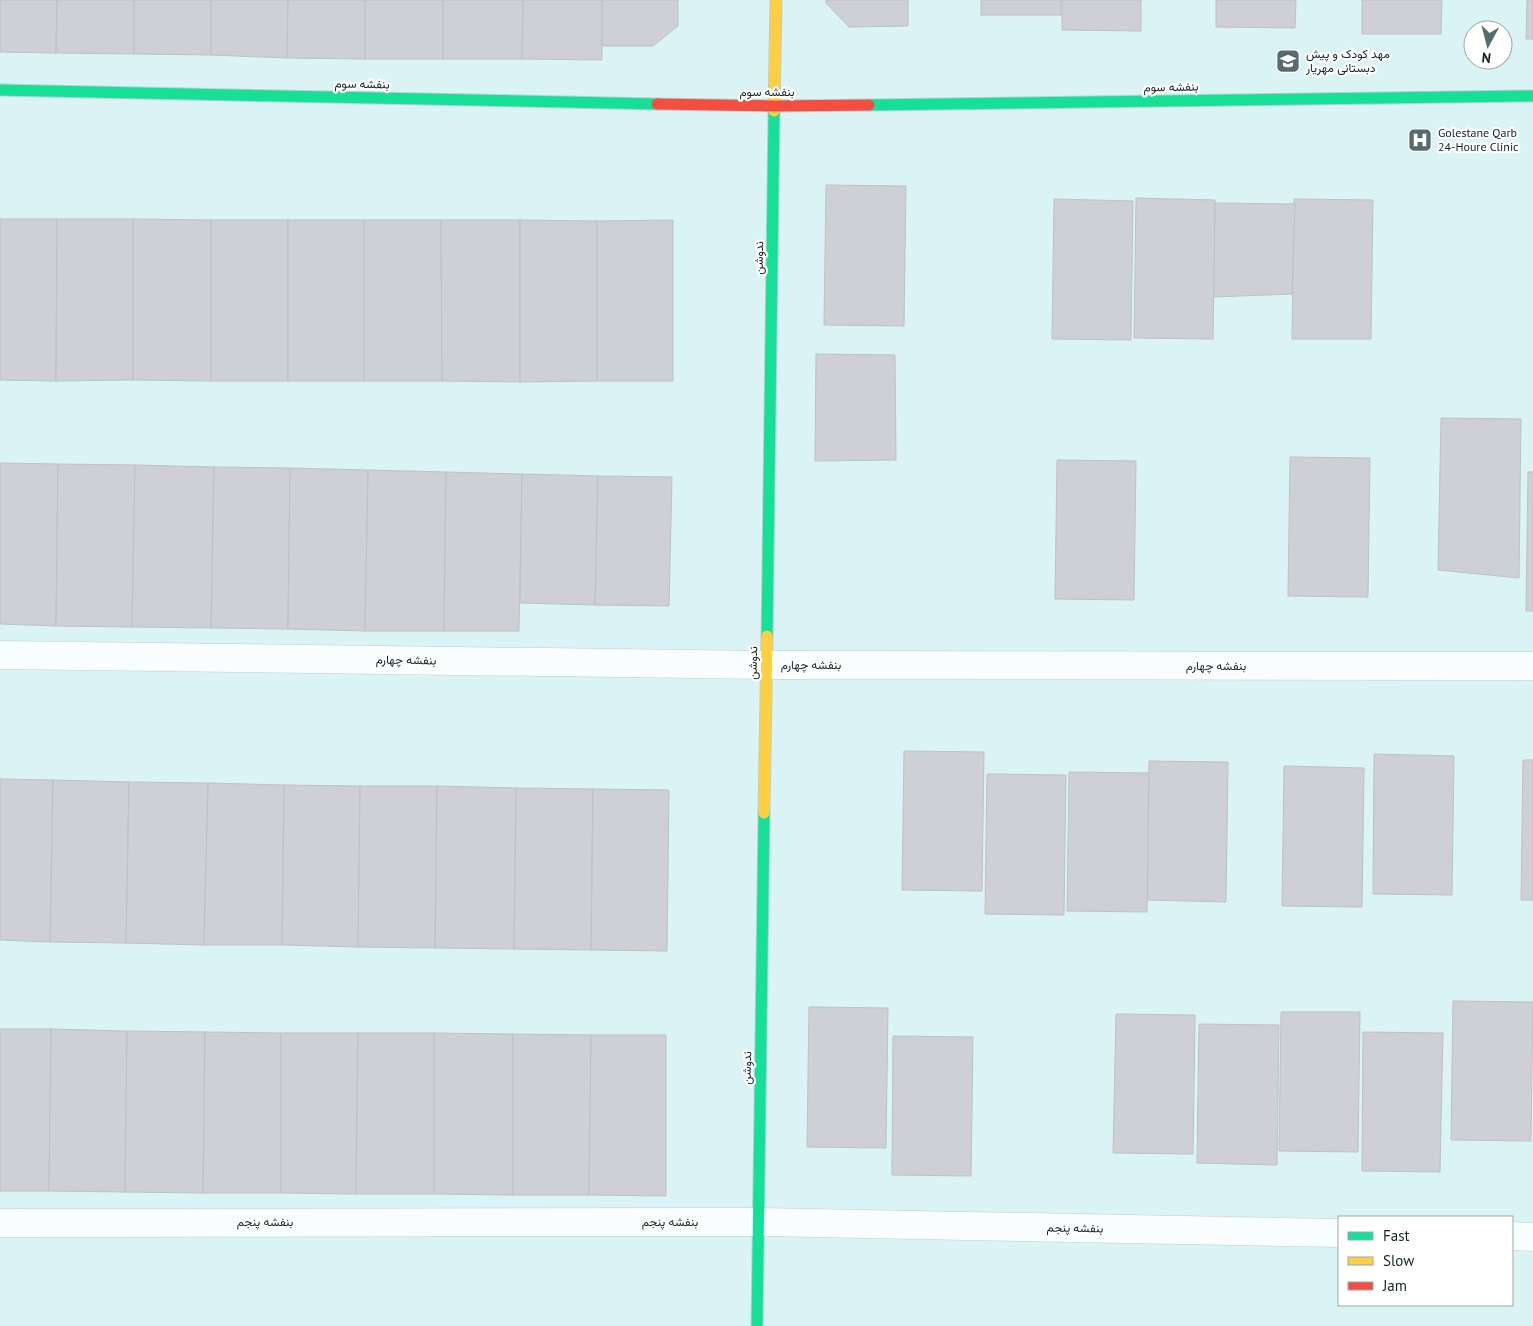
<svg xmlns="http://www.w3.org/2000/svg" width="1533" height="1326" viewBox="0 0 1533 1326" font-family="'PT Sans',Vazirmatn,sans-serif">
  <rect width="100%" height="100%" fill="#daf3f4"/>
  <!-- building -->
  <g fill="#cfcfd6" stroke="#bdc2c6">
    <path d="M0,0h57l-1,53 -56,-1z"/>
    <path d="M57,0h77v54l-78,-1z"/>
    <path d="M134,0h77v55l-77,-1z"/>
    <path d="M211,0h77l-1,58 -76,-3z"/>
    <path d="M288,0h77v59l-78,-1z"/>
    <rect x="365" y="0" width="78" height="59"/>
    <path d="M443,0h80l-1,59h-79z"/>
    <path d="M523,0h79v60l-80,-1z"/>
    <path d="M602,0h76v26l-25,20h-51z"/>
    <path d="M826,0h82v26l-59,1 -23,-24z"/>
    <rect x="981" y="0" width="80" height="15"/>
    <path d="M1062,0h79v31l-79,-1z"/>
    <path d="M1216,0h80l-1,28 -79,-1z"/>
    <path d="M1362,0h80l-1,34h-79z"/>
    <path d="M1527,0h6v39h-7z"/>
    <path d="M826,185l80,1 -2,140 -80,-1z"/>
    <path d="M1136,198l79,2 -2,139 -79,-1z"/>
    <path d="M1054,199l79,2 -2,139 -79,-1z"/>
    <path d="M1294,199l79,1 -2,139h-79z"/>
    <path d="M1215,203l80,1 -3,90 -78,3z"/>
    <path d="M0,219h57l-1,162 -56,-1z"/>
    <path d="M57,219h76v161l-77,1z"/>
    <path d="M133,219l78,1v161l-78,-1z"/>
    <rect x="211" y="220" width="77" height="161"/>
    <rect x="288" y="220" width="76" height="161"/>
    <path d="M364,220h77l1,161h-78z"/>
    <path d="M441,220h79v162l-78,-1z"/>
    <path d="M520,220l77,1v160l-77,1z"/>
    <path d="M673,220v161h-76v-160z"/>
    <path d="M816,354l79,1 1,105 -81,1z"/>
    <path d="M1441,418l80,1 -2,159 -81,-8z"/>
    <path d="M1290,457l80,1 -2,139 -80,-1z"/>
    <path d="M1057,460l79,1 -2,139 -79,-1z"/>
    <path d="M0,463l58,1 -2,162 -56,-2z"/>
    <path d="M58,464l77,1 -3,162 -76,-1z"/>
    <path d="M135,465l79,2 -3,161 -79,-1z"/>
    <path d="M214,467l76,1 -2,161 -77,-1z"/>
    <path d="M290,468l78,2 -3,161 -77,-2z"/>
    <path d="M368,470l78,2 -2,159h-79z"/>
    <path d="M446,472l76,2 -3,157h-75z"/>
    <path d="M1528,472h5v139h-7z"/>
    <path d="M522,474l76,2 -3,129 -75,-2z"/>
    <path d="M598,476l74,1 -3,129 -74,-1z"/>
    <path d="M904,751l80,1 -2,139 -80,-1z"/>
    <path d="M1374,754l80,2 -2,139 -79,-1z"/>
    <path d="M1523,760h10v140h-12z"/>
    <path d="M1149,761l79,1 -2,140 -79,-2z"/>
    <path d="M1284,766l80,2 -2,139 -80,-1z"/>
    <path d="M1069,772l80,1 -2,139 -80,-1z"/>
    <path d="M987,774l79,1 -2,140 -79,-1z"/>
    <path d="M0,779l53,1 -3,162 -50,-2z"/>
    <path d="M53,780l76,2 -3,161 -76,-1z"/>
    <path d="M129,782l79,1 -4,162 -78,-2z"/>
    <path d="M208,783l76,2 -2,160h-78z"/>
    <path d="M284,785l76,1 -2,161 -76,-2z"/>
    <path d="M360,786h77l-2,162 -77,-1z"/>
    <path d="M437,786l79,2 -2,161 -79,-1z"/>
    <path d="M516,788l77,1 -2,161 -77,-1z"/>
    <path d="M593,789l76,1 -2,161 -76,-1z"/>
    <path d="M1453,1001l80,1 -2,139 -80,-1z"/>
    <path d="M809,1007l79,1 -2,140 -79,-1z"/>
    <path d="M1281,1012h79l-2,140 -79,-1z"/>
    <path d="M1116,1014l79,1 -2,139 -80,-1z"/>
    <path d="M1199,1024l80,1 -2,140 -80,-2z"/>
    <path d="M0,1029h51l-2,162h-49z"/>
    <path d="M51,1029l76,2 -2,161 -76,-1z"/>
    <path d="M127,1031l78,1 -2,161 -78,-1z"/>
    <path d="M205,1032l76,1v160h-78z"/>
    <path d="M1363,1032l80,1 -3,139 -78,-1z"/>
    <path d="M281,1033h77l-2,161 -75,-1z"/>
    <path d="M358,1033h76v161h-78z"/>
    <path d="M434,1033l79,1v161l-79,-1z"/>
    <path d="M513,1034l78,1 -2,160h-76z"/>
    <path d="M591,1035h75v161l-77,-1z"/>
    <path d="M893,1036l80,1 -2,139 -79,-1z"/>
  </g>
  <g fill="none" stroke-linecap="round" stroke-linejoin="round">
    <!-- street casing -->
    <g stroke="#bbcfcf" stroke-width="29">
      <g id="street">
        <path d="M0,655l767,10 766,1"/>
        <path d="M0,1223l759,-1 580,11"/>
        <path d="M1512,1236l21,1"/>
      </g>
    </g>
    <!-- fast casing -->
    <g stroke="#bbcfcf" stroke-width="13">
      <g id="fast">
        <path d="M0,90l657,14"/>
        <path d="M869,105l664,-9"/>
        <path d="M767,636l7,-525"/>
        <path d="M757,1326l7,-513"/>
      </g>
    </g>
    <!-- slow casing -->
    <g stroke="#bbcfcf" stroke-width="13">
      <g id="slow">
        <path d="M774,111l2,-111"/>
        <path d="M764,813l3,-177"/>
      </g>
    </g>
    <!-- jam casing -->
    <g stroke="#bbcfcf" stroke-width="13">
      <path id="jam" d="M657,104l118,2 94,-1"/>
    </g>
    <!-- street -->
    <use href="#street" stroke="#f9fdfd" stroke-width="28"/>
    <!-- fast -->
    <use href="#fast" stroke="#16e098" stroke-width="11"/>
    <!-- slow -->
    <use href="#slow" stroke="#ffcf43" stroke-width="11"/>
    <!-- jam -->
    <use href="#jam" stroke="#f24e42" stroke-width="11"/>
  </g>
  <!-- icons -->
  <defs>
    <g id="school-square" transform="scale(1.25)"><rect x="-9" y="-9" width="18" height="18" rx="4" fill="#576b6c" stroke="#fff"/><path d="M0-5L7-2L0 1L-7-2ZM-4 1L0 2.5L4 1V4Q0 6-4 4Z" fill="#fff"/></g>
    <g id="hospital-square" transform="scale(1.25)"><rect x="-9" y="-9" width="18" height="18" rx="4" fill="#576b6c" stroke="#fff"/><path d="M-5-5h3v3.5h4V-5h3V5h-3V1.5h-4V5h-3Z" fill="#fff"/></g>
  </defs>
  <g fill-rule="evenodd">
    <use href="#school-square" x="1288" y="61"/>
    <use href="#hospital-square" x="1420" y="140"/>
  </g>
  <g text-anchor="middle" stroke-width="4.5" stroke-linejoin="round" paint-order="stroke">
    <!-- poi labels -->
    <g font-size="12" fill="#112223" stroke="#fff" text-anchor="start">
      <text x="1306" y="58">مهد کودک و پیش<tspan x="1306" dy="14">دبستانی مهریار</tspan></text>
      <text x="1438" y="137">Golestane Qarb<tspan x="1438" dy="14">24-Houre Clinic</tspan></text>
    </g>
    <!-- street labels -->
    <g font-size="12" fill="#112223" stroke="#fff">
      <text transform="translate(362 84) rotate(1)" y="4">بنفشه سوم</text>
      <text transform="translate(1171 87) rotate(-1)" y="4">بنفشه سوم</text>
      <text x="767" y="96">بنفشه سوم</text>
      <text transform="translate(759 258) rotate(-89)" y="4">ندوشن</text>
      <text transform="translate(406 660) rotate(1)" y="4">بنفشه چهارم</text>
      <text transform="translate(753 663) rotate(-89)" y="4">ندوشن</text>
      <text x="811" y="669">بنفشه چهارم</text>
      <text x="1216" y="670">بنفشه چهارم</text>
      <text transform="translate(747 1068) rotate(-89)" y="4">ندوشن</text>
      <text x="265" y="1226">بنفشه پنجم</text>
      <text x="670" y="1226">بنفشه پنجم</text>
      <text transform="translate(1075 1228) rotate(1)" y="4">بنفشه پنجم</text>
    </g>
  </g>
  <!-- legend -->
  <rect x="1338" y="1216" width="175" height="90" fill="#ffffff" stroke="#a0a7a7"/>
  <rect x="1348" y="1232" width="25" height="8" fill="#16e098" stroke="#a0a7a7"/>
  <text x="1383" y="1241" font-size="15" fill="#112223">Fast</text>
  <rect x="1348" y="1257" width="25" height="8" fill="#ffcf43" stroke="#a0a7a7"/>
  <text x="1383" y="1266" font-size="15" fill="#112223">Slow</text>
  <rect x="1348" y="1282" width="25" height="8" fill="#f24e42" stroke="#a0a7a7"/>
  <text x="1383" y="1291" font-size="15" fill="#112223">Jam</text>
  <!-- north arrow -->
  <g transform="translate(1488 45) rotate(187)"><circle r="24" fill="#ffffff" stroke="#a0a7a7"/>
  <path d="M0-4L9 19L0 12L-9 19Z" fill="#576b6c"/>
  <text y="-8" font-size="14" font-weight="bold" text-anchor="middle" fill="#112223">N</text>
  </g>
</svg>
